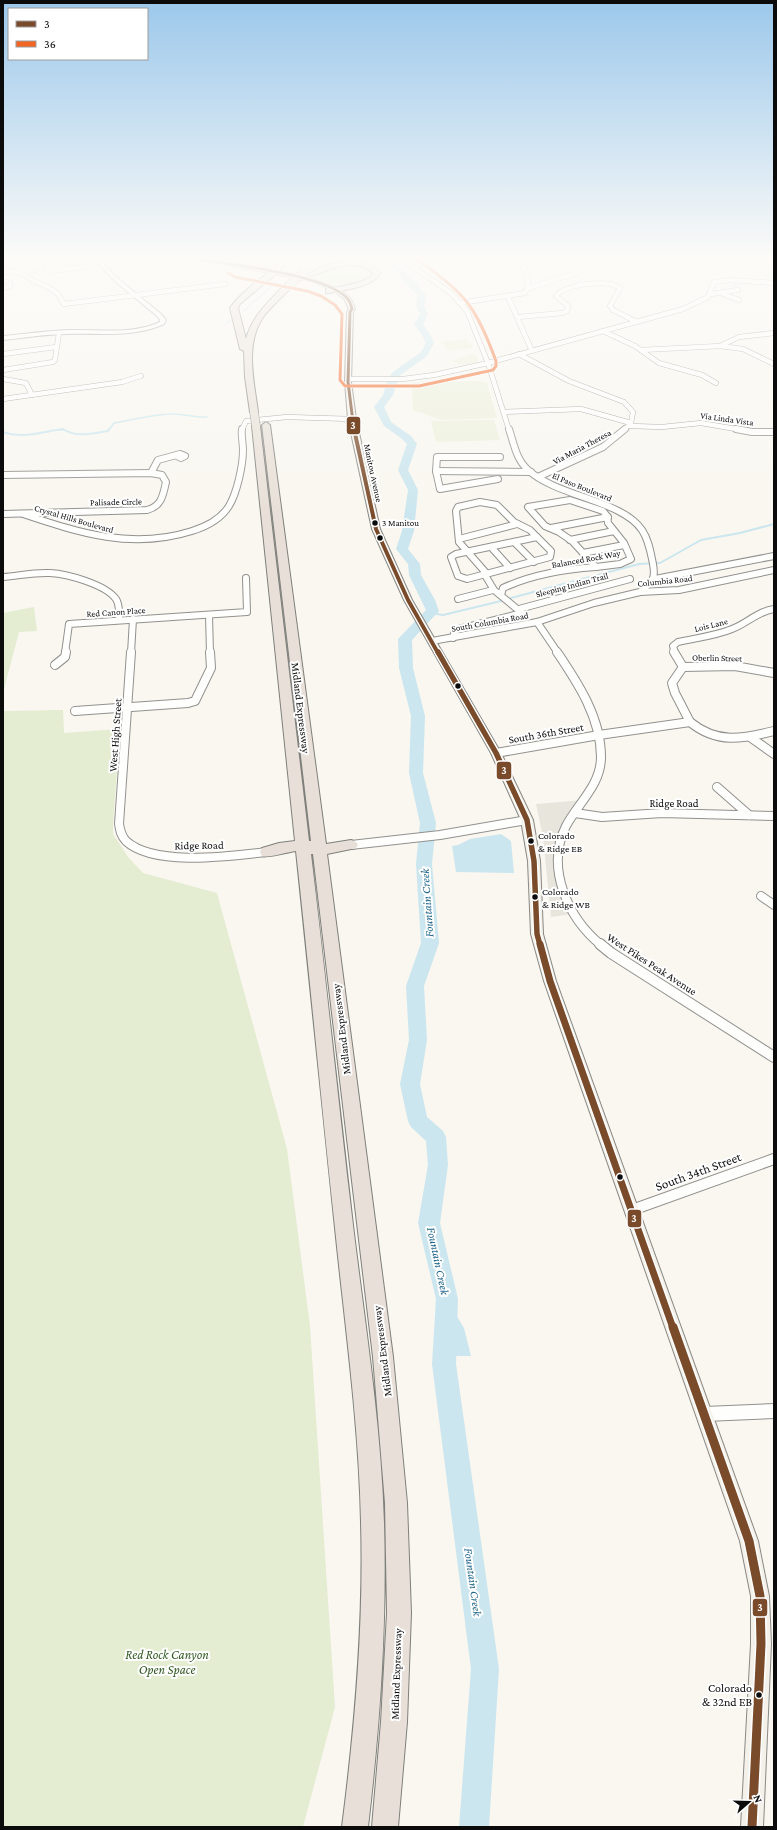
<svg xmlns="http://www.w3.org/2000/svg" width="777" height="1830" viewBox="0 0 777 1830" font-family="'Crimson Pro',serif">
  <rect width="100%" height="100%" fill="#f9f7f0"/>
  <!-- green -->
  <g fill="#e4ecd2">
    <path d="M15,260h18l-1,8 7,2 1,3 -11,2 -26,-5v-7l12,-2z"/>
    <path d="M213,260h71l-8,7 -9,2z"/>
    <path d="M738,260h36v21z"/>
    <path d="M335,265h19l9,1 10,6 1,3c-4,2 -9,6 -14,8 -12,4 -34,2 -43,-7v-3z"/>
    <path d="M34,607l3,24 -18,1 -16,61v-80z"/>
    <path d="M63,710l1,23 56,-4 -7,95v10l6,9 9,14 15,16 74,20 70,256 23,177 25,381 -32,120h-300v-1116z"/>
  </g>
  <!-- pitch -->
  <g fill="#edf0dc">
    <path d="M466,339l8,9 -26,3 -7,-9z"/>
    <path d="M471,354l6,2v7l-17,2 -8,-4 1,-1z"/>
    <path d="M480,381l7,2 10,35 -55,2 -29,-10 -1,-27z"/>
    <path d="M494,420l6,20 -64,2 -5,-21z"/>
  </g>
  <!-- plaza -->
  <path fill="#e8e5dd" d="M584,800l-9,13 -17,44 15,57 -22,3 -8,-80 -7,-33z"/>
  <!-- water -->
  <g fill="#cbe6ef">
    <path d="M501,834l10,7 3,32 -58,-1 -4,-26 6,-1 12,-6z"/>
    <path d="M450,1305l14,23 7,28h-34l-1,-29 6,-21z"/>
  </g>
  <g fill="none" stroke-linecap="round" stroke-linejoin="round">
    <!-- stream-far1 -->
    <g stroke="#cbe6ef" stroke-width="1.5">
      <path d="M288,271l11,-11"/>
      <path d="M762,280l12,-1"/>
      <path d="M729,286l18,-3"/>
      <path d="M244,311l34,-31"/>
      <path d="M227,323l4,-3"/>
      <path d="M56,430h9"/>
      <path d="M109,430l5,-7c18,-3 37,-8 56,-9 13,-1 24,4 37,3"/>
    </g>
    <!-- stream -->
    <g stroke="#cbe6ef" stroke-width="2">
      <path d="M63,429c13,9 30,4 45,2l1,-2"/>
      <path d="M3,432c19,7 39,0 59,-3"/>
      <path d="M511,598l128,-34 21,-1 41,-23 39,-7 34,-9"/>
      <path d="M431,613l12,2 58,-14"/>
    </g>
    <!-- river -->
    <path fill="#cbe6ef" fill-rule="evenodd" d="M384,260c3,0 7,-1 10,0 3,1 28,30 32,35l-2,11 4,8 -5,11 6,7 5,11 -7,13 -28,20 -6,19 -9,12 7,15 20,14 6,8 -9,26 10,20 -4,41 -6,18 12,15 1,11 14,25 4,11 -27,29 1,28 12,48 -2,57 13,50 -4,41 7,79 -15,43 3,54 -7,44 7,33 16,14 3,6 2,28 -8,58 18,76 -2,65 43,305 -10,158h-30l12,-158 -39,-305 4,-65 -18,-76 10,-58 -2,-24 -15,-14 -3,-6 -8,-37 9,-44 -3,-54 15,-43 -5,-79 4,-41 -11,-50 2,-57 -12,-48 -1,-29 28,-29 -17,-35 -1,-11 -12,-15 6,-18 6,-41 -10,-20 9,-26 -6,-6 -17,-12 -10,-19 9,-12 5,-16 5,-7 28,-20 5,-9 -5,-10 -7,-8 6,-11 -4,-8 2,-11 -14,-13 -10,-14z"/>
    <!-- minor-far4 casing -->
    <g stroke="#92918e" stroke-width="5.5">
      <g id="minor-far4">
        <path d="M45,260l4,11 39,-4 -3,-7"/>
        <path d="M403,260l48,33 16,18 21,52 21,67"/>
        <path d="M3,271l19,2 10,7 18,8 8,6 6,10 161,-20"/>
        <path d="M3,281l7,2v3l-7,2"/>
        <path d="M527,289l60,-20 8,-5 -2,-4"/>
        <path d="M711,294l27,-4"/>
        <path d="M723,294l16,6"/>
        <path d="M508,297l24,54"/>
        <path d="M460,303l65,-10c6,-12 2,-24 -7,-33"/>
        <path d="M518,317l45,-4 4,-2 1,-5 -12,-10c10,-12 51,-17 64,-8l-10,18 3,4 24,12"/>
        <path d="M603,331l32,15 24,17 43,12 14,8"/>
        <path d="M720,346l19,-9 35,-4"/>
        <path d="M641,350l79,-4 23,3 31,15"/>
        <path d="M3,354l53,-7"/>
        <path d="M519,354l50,27 55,21 9,10 -2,11 -7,7"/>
        <path d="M3,370l50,-8 2,-2 4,-27"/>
        <path d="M3,379l23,4 6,12"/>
        <path d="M348,379h55l31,-4 54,-12 195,-54 25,-12 6,-15 16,-2 44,3"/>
        <path d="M3,399l119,-17 19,-6"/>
        <path d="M504,412l77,-3 50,14"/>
        <path d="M630,426l32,1 39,-4 41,7"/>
        <path d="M242,430l4,-9 41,-4 65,2"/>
      </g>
    </g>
    <!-- minor-far3 casing -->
    <g stroke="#92918e" stroke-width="8">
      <g id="minor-far3">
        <path d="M509,429c5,15 7,30 19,41 30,27 94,30 114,60 6,9 8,19 10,29 4,18 3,21 -12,33"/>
        <path d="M736,429l16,3h22"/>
        <path d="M436,471l95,1"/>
        <path d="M151,473l7,-13 22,-6 5,2 -4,2 -4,-2"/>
        <path d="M3,475l148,-2 11,2 4,7c-3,13 -4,24 -19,28l-144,4"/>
        <path d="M538,477l65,-30 22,-18"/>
        <path d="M498,479l-58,10 -4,-18 1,-14h63"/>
        <path d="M570,500l33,11 4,5 1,7 16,20 7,16 -11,5 -24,3 -24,-26 -13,-9 -14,-6 -17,-19z"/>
        <path d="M23,514c57,19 109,36 169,17 13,-4 29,-12 37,-25 8,-13 14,-41 14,-56 0,-7 -2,-14 -1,-21"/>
        <path d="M551,528l57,-11"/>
        <path d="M537,537l14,14 -1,6 -83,22 -9,-3 -7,-19 5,-3z"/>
        <path d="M459,539l58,-15"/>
        <path d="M570,540l44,-9"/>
        <path d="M514,542l20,20"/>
        <path d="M491,547l19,21"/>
        <path d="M583,553l41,-8"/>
        <path d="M487,574l-28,-32 -3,-31 2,-4 22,-5 17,3 17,17 16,8 7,7"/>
        <path d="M485,575l9,15 28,23"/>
        <path d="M3,577c15,-1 31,-5 47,-4 17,1 55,11 66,26 4,6 3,14 3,21"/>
        <path d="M655,579l119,-23"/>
        <path d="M501,595l2,-7c28,-13 62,-19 93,-21"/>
        <path d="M458,599l35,-9"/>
        <path d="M519,609l111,-30"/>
        <path d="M209,615l1,38"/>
        <path d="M537,622l21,31"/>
        <path d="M453,638l2,-8 67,-17"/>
        <path d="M432,641l105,-19 57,-19 46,-11 39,-2 95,-20"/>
        <path d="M65,653l4,-29 178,-12 -1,-34"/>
        <path d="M131,653l2,-34"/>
        <path d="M675,653l-2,-7 5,-4c18,-4 37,-6 54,-13 16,-6 24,-17 42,-20"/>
      </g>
    </g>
    <!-- minor-far2 casing -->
    <g stroke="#92918e" stroke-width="10">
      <g id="minor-far2">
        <path d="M131,652l-12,172c1,6 2,12 7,17 28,26 105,15 141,11"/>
        <path d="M557,652c21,31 44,66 44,105 0,28 -23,46 -35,69 -21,42 2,92 35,119"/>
        <path d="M674,652l9,15"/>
        <path d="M55,665l10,-8 1,-5"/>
        <path d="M683,667l52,-1 39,7"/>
        <path d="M683,667l-11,16 3,10 15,29"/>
        <path d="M75,711l113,-8 7,-2 16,-33 -1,-16"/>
        <path d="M750,737l24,17"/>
        <path d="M496,753l103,-18 91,-13c27,22 52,17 84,9"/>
        <path d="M717,787l32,28"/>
        <path d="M575,813l27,4 60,-4 112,3"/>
        <path d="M351,845l89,-10 87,-15"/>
        <path d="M761,896l13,9"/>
      </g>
    </g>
    <!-- minor-far1 casing -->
    <g stroke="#92918e" stroke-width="12">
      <g id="minor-far1">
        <path d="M600,944l11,9 163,104"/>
        <path d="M632,1210l142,-51"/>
      </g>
    </g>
    <!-- minor casing -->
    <g stroke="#92918e" stroke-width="16">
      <path id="minor" d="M705,1414l69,-3"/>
    </g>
    <!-- tertiary casing -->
    <g stroke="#92918e" stroke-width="2">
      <g id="tertiary">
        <path d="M94,260h5l22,21 40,33 5,6 -2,4c-30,14 -65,9 -97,10 -21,0 -43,4 -64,6v-4c22,-2 43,-5 65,-6 30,-1 64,5 92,-8v-2l-3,-4 -40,-33z"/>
        <path d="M284,260h5l-12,13h-4v-2z"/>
      </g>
    </g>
    <!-- secondary casing -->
    <g stroke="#898885" stroke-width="2">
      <path id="secondary" d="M200,260h11c31,5 120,15 139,38 2,3 4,8 5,11l-2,3 -2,70 5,37 24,110 32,71 89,153 32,67 7,41 3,73 13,47 202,560 11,55 2,48 -8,183h-22l10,-183v-48l-11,-55 -196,-560 -13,-47 -3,-73 -7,-41 -30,-67 -87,-153 -32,-71 -24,-110 -3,-37 2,-70 2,-3 -4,-9 -9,-8 -24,-11z"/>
    </g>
    <!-- trunk casing -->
    <g stroke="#7f7f7b" stroke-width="2">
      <g id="trunk">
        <path d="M345,261c14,0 26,1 35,12 -5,14 -37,17 -51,20h-3v-4c11,-2 43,-6 47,-16 -18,-17 -42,-3 -62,3l-3,-2 16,-8z"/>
        <path d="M275,270l3,2 -1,1 -37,31 -2,4 8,31c6,-24 25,-39 41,-57l7,2c-9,11 -21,20 -30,32 -20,28 -10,64 -6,96l-4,3 -4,-3 -5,-35 -1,-26 -4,-2 -10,-41c7,-11 33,-34 45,-38z"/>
        <path d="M266,422l4,3 56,419 25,-4 5,2 2,3 -2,3 -29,6 66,503 14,146 4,110 -4,109 -9,105h-26l9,-105 6,-109 -2,-110 -12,-146 -60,-503h-2c15,124 27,248 42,371 12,100 28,198 31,298 3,102 -4,203 -16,304h-26c13,-101 22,-203 19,-305 -2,-98 -16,-196 -26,-294 -14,-126 -25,-252 -39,-377 -9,1 -26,7 -34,5l-2,-4 2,-4 17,-5 16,-2 -43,-415 4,-3 4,3 49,415h2l-49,-416z"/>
      </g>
    </g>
    <!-- minor-far4 -->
    <use href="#minor-far4" stroke="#fefefd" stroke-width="4.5"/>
    <!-- minor-far3 -->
    <use href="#minor-far3" stroke="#fefefd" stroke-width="6"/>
    <!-- minor-far2 -->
    <use href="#minor-far2" stroke="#fefefd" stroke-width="8"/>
    <!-- minor-far1 -->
    <use href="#minor-far1" stroke="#fefefd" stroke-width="10"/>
    <!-- minor -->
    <use href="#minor" stroke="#fefefd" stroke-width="14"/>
    <!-- tertiary -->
    <use href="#tertiary" fill="#fefefd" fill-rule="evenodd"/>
    <!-- secondary -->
    <use href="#secondary" fill="#f3f1e9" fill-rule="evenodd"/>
    <!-- trunk -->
    <use href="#trunk" fill="#e8e0d8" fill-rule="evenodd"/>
    <!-- trunk-bridge casing -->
    <g stroke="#7f7f7b" stroke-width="9" stroke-linecap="butt">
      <g id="trunk-bridge">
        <path d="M290,284l14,-12"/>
        <path d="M254,412l2,14"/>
      </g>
    </g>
    <!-- trunk-bridge -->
    <use href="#trunk-bridge" stroke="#e8e0d8" stroke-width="8"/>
    <!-- bus-1-far4 casing -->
    <g stroke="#fff" stroke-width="4.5">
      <path id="bus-1-far4" d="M203,260c33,5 122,15 144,38 3,3 4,7 5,11l-2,3 -2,70 6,48"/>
    </g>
    <!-- bus-1-far3 casing -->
    <g stroke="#fff" stroke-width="6">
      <path id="bus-1-far3" d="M354,429l22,100 32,71 30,53"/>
    </g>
    <!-- bus-1-far2 casing -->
    <g stroke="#fff" stroke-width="8">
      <path id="bus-1-far2" d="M438,652l58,101 31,67 7,41 3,73 3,11"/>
    </g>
    <!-- bus-1-far1 casing -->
    <g stroke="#fff" stroke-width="10">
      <path id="bus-1-far1" d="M540,944l10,37 123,347"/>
    </g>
    <!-- bus-1 casing -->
    <g stroke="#fff" stroke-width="12">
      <path id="bus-1" d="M673,1327l76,214 11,55 1,48 -9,183"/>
    </g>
    <!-- bus-2 casing -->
    <g stroke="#fff" stroke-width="4.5">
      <path id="bus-2" d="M228,273l7,4 72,14 14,5 14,9 7,9 -2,66 5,6h74l74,-16 3,-4v-5c-20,-54 -31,-69 -79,-101"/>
    </g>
    <!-- bus-1-far4 -->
    <use href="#bus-1-far4" stroke="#7a4b2a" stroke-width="3"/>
    <!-- bus-1-far3 -->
    <use href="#bus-1-far3" stroke="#7a4b2a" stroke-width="4"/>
    <!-- bus-1-far2 -->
    <use href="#bus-1-far2" stroke="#7a4b2a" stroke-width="5.5"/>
    <!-- bus-1-far1 -->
    <use href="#bus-1-far1" stroke="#7a4b2a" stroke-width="7"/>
    <!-- bus-1 -->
    <use href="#bus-1" stroke="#7a4b2a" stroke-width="9"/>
    <!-- bus-2 -->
    <use href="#bus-2" stroke="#f26522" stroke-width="3"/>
  </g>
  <!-- sky -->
  <linearGradient id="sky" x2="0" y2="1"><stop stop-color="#9cc8eb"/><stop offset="0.5" stop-color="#fcfbf8"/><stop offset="1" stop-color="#fcfbf8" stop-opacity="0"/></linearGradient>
  <rect width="777" height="516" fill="url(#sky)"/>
  <!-- markers -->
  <g fill="#0b0b0b" stroke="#fff" stroke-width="1.5">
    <circle cx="375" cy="523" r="3.5"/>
    <circle cx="380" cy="538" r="3.5"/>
    <circle cx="458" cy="686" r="3.5"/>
    <circle cx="531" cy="841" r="3.5"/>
    <circle cx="535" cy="897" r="3.5"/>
    <circle cx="620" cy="1177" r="3.5"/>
    <circle cx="759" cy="1695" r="3.5"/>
  </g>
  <g text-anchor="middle" stroke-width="4" stroke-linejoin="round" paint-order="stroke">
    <!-- far-street labels -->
    <g font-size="9" fill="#0b0b0b" stroke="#fff">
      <text transform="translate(727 419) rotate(8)" y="3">Via Linda Vista</text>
      <text transform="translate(582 447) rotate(-28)" y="3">Via Maria Theresa</text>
      <text transform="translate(373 473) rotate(78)" y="3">Manitou Avenue</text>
      <text transform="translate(582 487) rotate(22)" y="3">El Paso Boulevard</text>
      <text transform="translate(116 502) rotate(-1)" y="3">Palisade Circle</text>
      <text transform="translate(74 519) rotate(16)" y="3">Crystal Hills Boulevard</text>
      <text transform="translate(586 559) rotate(-10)" y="3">Balanced Rock Way</text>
      <text transform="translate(665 581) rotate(-6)" y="3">Columbia Road</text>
      <text transform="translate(572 585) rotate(-15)" y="3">Sleeping Indian Trail</text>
      <text transform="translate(116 612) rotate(-4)" y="3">Red Canon Place</text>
      <text transform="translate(490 622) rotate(-10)" y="3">South Columbia Road</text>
      <text transform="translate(711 625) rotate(-14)" y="3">Lois Lane</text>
      <text transform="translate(717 658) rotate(1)" y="3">Oberlin Street</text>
    </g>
    <!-- far-bus labels -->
    <g font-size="9" fill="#0b0b0b" stroke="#fff" text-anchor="start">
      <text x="382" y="526">3 Manitou</text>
    </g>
    <!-- bus labels -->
    <g font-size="10" fill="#0b0b0b" stroke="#fff" text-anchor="start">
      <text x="538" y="839">Colorado<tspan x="538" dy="13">&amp; Ridge EB</tspan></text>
      <text x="542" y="895">Colorado<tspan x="542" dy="13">&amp; Ridge WB</tspan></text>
    </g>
    <!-- street labels -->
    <g font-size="11" fill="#0b0b0b" stroke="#fff">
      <text transform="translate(301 708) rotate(83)" y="4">Midland Expressway</text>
      <text transform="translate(546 733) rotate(-10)" y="4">South 36th Street</text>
      <text transform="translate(115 735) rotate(-86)" y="4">West High Street</text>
      <text x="674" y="807">Ridge Road</text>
      <text transform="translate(199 845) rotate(-1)" y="4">Ridge Road</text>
      <text transform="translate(652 964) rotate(33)" y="4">West Pikes Peak Avenue</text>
      <text transform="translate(341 1029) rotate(-97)" y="4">Midland Expressway</text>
      <text transform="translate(382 1351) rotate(-97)" y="4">Midland Expressway</text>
      <text transform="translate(396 1674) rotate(-88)" y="4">Midland Expressway</text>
    </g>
    <!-- water labels -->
    <g font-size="12" font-style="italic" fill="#25688d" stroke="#fff">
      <text transform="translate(427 903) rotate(-94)" y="4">Fountain Creek</text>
      <text transform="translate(438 1261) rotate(78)" y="4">Fountain Creek</text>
      <text transform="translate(473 1582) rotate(82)" y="4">Fountain Creek</text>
    </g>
    <!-- near-bus labels -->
    <g font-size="12" fill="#0b0b0b" stroke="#fff" text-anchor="end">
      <text x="752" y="1692">Colorado<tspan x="752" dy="14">&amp; 32nd EB</tspan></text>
    </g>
    <!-- near-street labels -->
    <g font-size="13" fill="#0b0b0b" stroke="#fff">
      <text transform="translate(698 1171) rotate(-20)" y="5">South 34th Street</text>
    </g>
    <!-- near-park labels -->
    <g font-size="13" font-style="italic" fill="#345a24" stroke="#fff">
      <text x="167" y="1659">Red Rock Canyon<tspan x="167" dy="15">Open Space</tspan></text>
    </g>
  </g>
  <g stroke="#fff" stroke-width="1.5">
    <rect x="346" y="416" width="15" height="19" rx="4" fill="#7a4b2a"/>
    <rect x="496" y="761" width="16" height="19" rx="4" fill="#7a4b2a"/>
    <rect x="627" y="1209" width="15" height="19" rx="4" fill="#7a4b2a"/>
    <rect x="752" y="1598" width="16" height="19" rx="4" fill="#7a4b2a"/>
  </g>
  <g font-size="11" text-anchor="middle" font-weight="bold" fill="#fff">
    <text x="353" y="429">3</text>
    <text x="504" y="774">3</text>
    <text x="634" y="1222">3</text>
    <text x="760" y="1611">3</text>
  </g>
  <!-- border -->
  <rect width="777" height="1830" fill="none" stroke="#0b0b0b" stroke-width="8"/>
  <!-- legend -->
  <rect x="8" y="8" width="140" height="52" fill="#ffffff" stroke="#9d9d9d"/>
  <rect x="16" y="21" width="20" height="6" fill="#7a4b2a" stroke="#9d9d9d"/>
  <text x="44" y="28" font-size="12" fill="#0b0b0b">3</text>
  <rect x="16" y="41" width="20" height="6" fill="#f26522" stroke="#9d9d9d"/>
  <text x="44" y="48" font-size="12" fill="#0b0b0b">36</text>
  <!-- north arrow -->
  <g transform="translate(749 1802) rotate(70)" stroke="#ffffff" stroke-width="3" paint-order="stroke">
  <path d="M0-3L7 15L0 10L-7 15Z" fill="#0b0b0b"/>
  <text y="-6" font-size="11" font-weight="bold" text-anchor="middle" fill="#0b0b0b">N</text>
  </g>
</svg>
